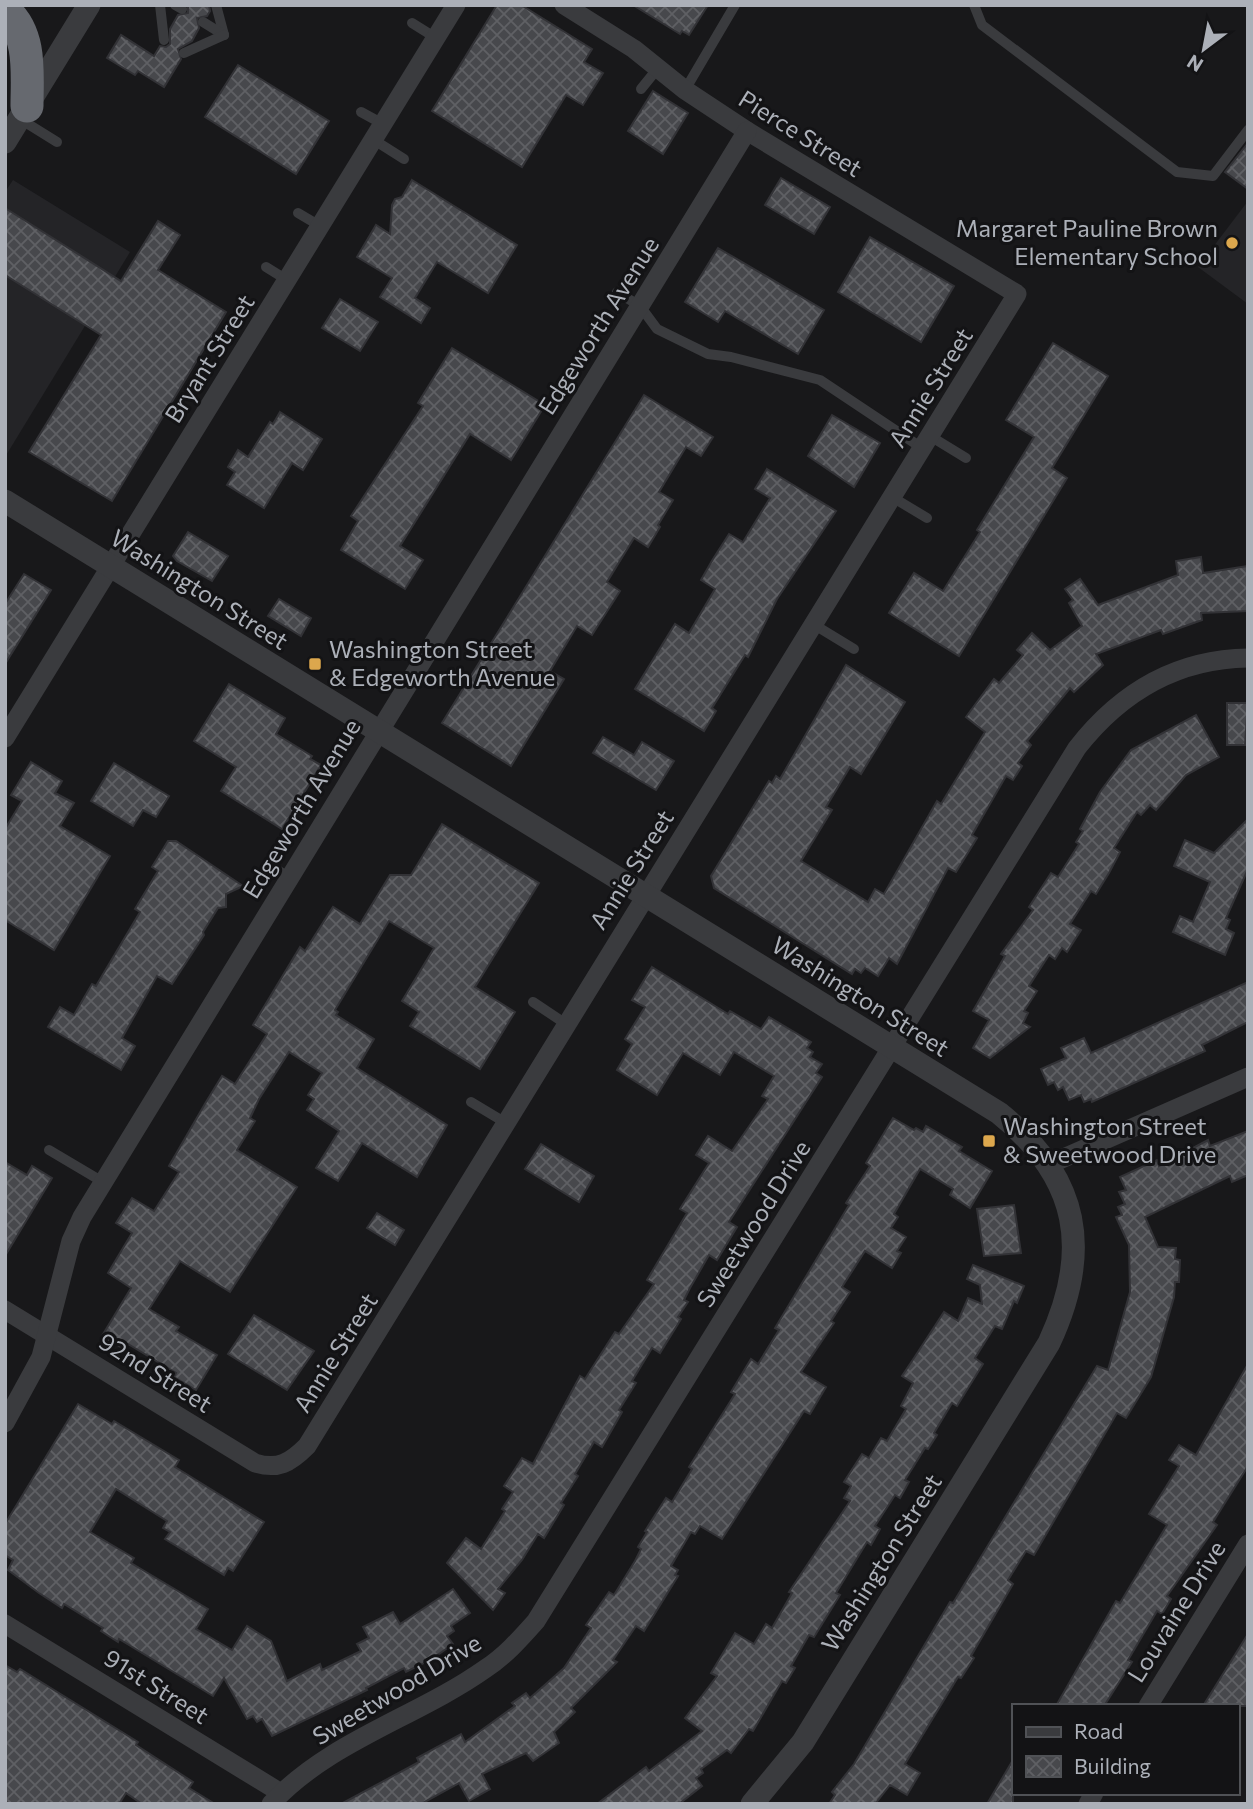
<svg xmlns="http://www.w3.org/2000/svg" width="1253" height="1809" viewBox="0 0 1253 1809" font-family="Commissioner,sans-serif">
  <defs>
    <pattern id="building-cross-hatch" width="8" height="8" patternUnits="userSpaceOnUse" patternTransform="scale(1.75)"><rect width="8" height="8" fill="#47484c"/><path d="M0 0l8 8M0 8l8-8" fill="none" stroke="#5f6064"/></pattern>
  </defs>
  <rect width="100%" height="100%" fill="#18181a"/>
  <!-- built -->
  <g fill="#242427">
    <path d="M13,180l117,72 -125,205v-265z"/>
    <path d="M1248,201v103l-50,-37z"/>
  </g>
  <!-- building -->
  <g fill="url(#building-cross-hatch)" stroke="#323236" stroke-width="2">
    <path d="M188,5h21l1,6 -3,5 -10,2 2,10 -7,13 -14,8 3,10 -17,28 -26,-16 -3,4 -28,-17 14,-23 33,21 6,-10 6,1 4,-3v-15l8,-14 10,-2z"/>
    <path d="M497,5h24l71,44 -8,13 19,11 -20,32 -17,-10 -44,72 -90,-56z"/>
    <path d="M633,5h75l-19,30 -7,-4 -2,3z"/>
    <path d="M238,65l91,56 -33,53 -91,-57z"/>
    <path d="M653,91l35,22 -25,41 -35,-23z"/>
    <path d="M1248,143v46l-23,-17z"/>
    <path d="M781,178l49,29 -16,27 -49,-29z"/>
    <path d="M412,180l105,65 -29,48 -51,-31 -22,36 15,10 -9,15 -41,-26 12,-19 -35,-21 19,-32 14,9 2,-29 3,-6 7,-2z"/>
    <path d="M5,208l116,73 37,-60 22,14 -22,35 68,42 -114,189 -83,-49 72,-117 -96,-60z"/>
    <path d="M870,237l84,49 -33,56 -83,-50z"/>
    <path d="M718,248l106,62 -26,44 -73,-43 -7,11 -33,-20z"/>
    <path d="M340,299l38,23 -18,29 -38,-23z"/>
    <path d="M1053,343l55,33 -56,92 15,10 -108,178 -70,-43 25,-40 29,18 37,-59 -3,-2 57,-93 -28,-17z"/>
    <path d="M452,348l93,57 -34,55 -41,-26 -70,112 23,14 -18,29 -64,-39 17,-29 -7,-5 72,-110 -5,-3z"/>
    <path d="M644,395l69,42 -12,19 -15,-9 -27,45 14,8 -15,25 2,2 -12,20 -14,-9 -27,44 13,9 -28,44 -15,-9 -27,45 14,8 -53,87 -69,-43z"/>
    <path d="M280,412l42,27 -19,31 -11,-7 -28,45 -37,-23 8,-13 -7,-5 10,-17 10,7 22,-35 3,2z"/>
    <path d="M832,415l48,28 -26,44 -46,-31z"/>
    <path d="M767,469l69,42 -59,88 -29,58 -3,-2 -33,53 4,3 -12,20 -69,-42 40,-65 14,9 26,-44 -14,-9 12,-21 16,-25 14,8 27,-44 -15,-9z"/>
    <path d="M188,532l40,24 -16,25 -35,-20 -4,-5z"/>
    <path d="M1201,557l2,16 45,-7v45l-47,2 1,7 -39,14 -2,-4 -65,24 7,11 -29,27 -4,-4 -43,53 4,4 -13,18 4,3 -9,14 -7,-4 -34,59 5,3 -21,34 -8,-4 -51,96 -8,-6 -11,18 -13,-8 -4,5 -6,-4 -3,5 -138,-86 -3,-12 58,-95 3,2 4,-7 4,3 66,-114 59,37 -44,72 -11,-7 -24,40 6,3 -31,51 67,41 7,-13 9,5 53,-93 4,3 44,-72 -19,-15 28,-38 5,4 24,-28 -6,-5 15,-17 18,17 32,-24 -13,-23 4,-3 -8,-11 15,-10 18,26 80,-30 -2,-14z"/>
    <path d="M24,574l27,16 -46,74v-60z"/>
    <path d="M279,599l32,19 -10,18 -33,-20z"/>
    <path d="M229,684l56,34 -9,16 36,22 -2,3 11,6 -39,64 -61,-38 15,-24 -42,-26z"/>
    <path d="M1227,703h21l-3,42h-18z"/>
    <path d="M1196,715l23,42 -33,18 -30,35 -6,-5 -9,10 -4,-3 -23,36 6,4 -11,21 -13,21 -5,-3 -21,33 11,6 -14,22 -5,-4 -7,11 -6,-4 -20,31 8,5 -13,20 4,2 -5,10 7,4 -40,31 -17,-10 16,-28 -16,-9 32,-55 -4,-2 32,-44 -4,-3 22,-34 7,4 21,-33 -3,-2 7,-11 -3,-2 20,-37 31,-42z"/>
    <path d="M603,737l31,18 8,-13 32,19 -18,29 -63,-37z"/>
    <path d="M31,762l31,19 -7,12 19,10 -14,23 50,30 -56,94 -49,-30v-91l17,-28 -11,-6z"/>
    <path d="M114,763l55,33 -13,21 -13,-7 -10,16 -42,-25z"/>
    <path d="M1248,819v50l-22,49 4,2 -4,9 8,4 -9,22 -52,-23 7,-16 13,6 17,-40 -36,-16 11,-26 29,13z"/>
    <path d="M442,824l97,59 -64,104 40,25 -35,57 -70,-43 9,-14 -17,-11 32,-53 -45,-27 -54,89 3,2 -2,3 38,24 -17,29 90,57 -30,52 -55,-34 -24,38 -22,-13 23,-37 -32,-21 7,-11 -6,-4 14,-22 -33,-21 -30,47 -9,19 5,3 -18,29 60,37 -67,105 -50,-31 -31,48 30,18 -3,4 41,24 -21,35 -22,-13 2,-4 -48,-29 -4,5 -22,-13 29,-48 -23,-15 24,-40 -16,-10 16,-25 22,13 25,-39 -10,-6 37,-64 16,-26 13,8 32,-50 -14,-9 47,-78 5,4 28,-44 27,17 30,-49h21z"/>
    <path d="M168,841h8l67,45 -17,8v13l-8,1 -15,24 1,3 -32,49 -15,-8 -35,62 13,8 -14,24 -73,-43 12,-20 14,8 18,-31 4,2 44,-74 -5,-3 23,-38 -6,-4z"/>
    <path d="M652,967l76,47 2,-3 31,18 8,-12 42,25 -4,6 6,4 -3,5 12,7 -6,9 6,4 -93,145 8,5 -20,33 -8,-5 -19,33 -6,12 4,2 -10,15 3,2 -21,34 -8,-5 -20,33 4,2 -17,27 3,2 -20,35 -8,-5 -19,32 3,2 -17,27 3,2 -20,33 -6,-4 -16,26 -24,29 7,4 -12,17 -46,-47 19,-25 15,11 24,-38 -3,-2 11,-17 -9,-6 18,-28 11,6 47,-88 5,3 30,-47 4,2 35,-50 -7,-4 40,-67 -7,-4 29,-46 -13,-8 12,-19 24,15 36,-52 -6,-3 12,-20 -40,-24 -14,23 -37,-22 -26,42 -40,-25 15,-26 -7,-5 20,-32 -13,-7z"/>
    <path d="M1248,982v40l-46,23 3,6 -113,51 -1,-3 -7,3 -3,-7 -12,5 -6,-13 -5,3 -4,-8 -6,3 -7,-16 25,-11 -5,-10 23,-10 7,15z"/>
    <path d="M893,1118l21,12 2,-2 7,4 3,-6 36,21 -3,4 33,20 -22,37 -20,-13 3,-6 -33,-20 -26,45 4,3 -7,11 15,9 -9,14 4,2 -9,15 -27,-17 -23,36 8,5 -19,29 3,2 -33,49 25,15 -16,27 -6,-3 -82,128 -22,-13 -5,8 -4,-2 -20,34 7,4 -3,5 3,1 -34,55 -8,-5 -23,34 4,2 -46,46 4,4 -21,20 5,11 -26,18 -7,-8 -44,21 8,15 -21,12 -10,-18 -38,21h-80l78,-42 -2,-4 44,-24 4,8 50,-36 -3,-3 14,-10 4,5 34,-30 27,-40 -5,-3 23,-33 5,3 21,-34 6,-12 -3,-2 9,-15 -2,-1 21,-33 6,4 20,-33 -3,-2 46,-73 -4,-2 20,-33 7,5 21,-34 -4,-2 74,-123 -3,-2 24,-37 -4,-3z"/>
    <path d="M1248,1131v44l-16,7 -2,-6 -85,41 13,30 18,1 -1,11 5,1 -1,22h-4l-1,15 -23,80 -25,41 -9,-5 -83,142 -8,-4 -18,29 5,4 -42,72 3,2 -13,20 -3,-1 -53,87 15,9 -13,22 -17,-10 -15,19h-46l6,-9 -3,-3 22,-28 96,-162 3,1 144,-237 11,4 22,-78 -1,-47 -13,-28 6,-2 -4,-8 7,-3 -6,-12 7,-2 -6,-13 37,-17 2,6 49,-26 2,6z"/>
    <path d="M541,1144l53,32 -15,26 -54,-33z"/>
    <path d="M5,1162l22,13 5,-9 20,12 -47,78z"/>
    <path d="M1014,1205l7,48 -37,3 -7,-47z"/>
    <path d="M377,1213l27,17 -9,15 -28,-17z"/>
    <path d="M973,1265l51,21 -7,17 -3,-2 -12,28 -7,-3 -20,32 8,6 -26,42 -5,-3 -18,30 3,2 -9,14 -3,-1 -20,32 4,2 -9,16 -5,-3 -20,31 5,3 -9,16 -4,-3 -31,51 4,2 -26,42 -5,-2 -18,31 4,2 -9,15 -4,-2 -29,50 -4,-2 -18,24 -4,-3 -26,19 2,4 -7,5 6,8 -23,18h-82l49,-37 3,4 53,-40 -17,-13 32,-42 -6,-3 24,-40 19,11 12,-20 6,4 20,-35 -3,-1 61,-91 -6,-3 7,-12 -7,-4 18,-28 7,4 12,-20 6,3 19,-32 -5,-3 12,-23 -11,-7 12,-18 30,-46 14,9 10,-23 14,6 -2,-19 -13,-6z"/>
    <path d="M254,1315l60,36 -27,39 -59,-36z"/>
    <path d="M1248,1364v102l-35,56 4,3 -50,71 4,3 -9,15 -5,-3 -29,49 4,2 -28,44h-48l60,-105 4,2 47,-78 -18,-11 30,-48 -10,-6 10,-15 17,10z"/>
    <path d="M78,1404l34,20 2,-3 65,39 -4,7 89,55 -31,49 -5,-3 -4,7 -59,-36 5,-7 -7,-4 4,-7 -51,-32 -26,43 44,26 -3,5 77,46 -12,20 36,21 15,-24 24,15 16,40 33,-17 2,6 39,-19 -4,-7 12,-6 -6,-11 30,-15 7,12 53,-35 17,24 -19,13 3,5 -7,5 6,8 -21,15 -26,13 -2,-4 -38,20 1,2 -95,46 -10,-17 -5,3 -4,-6 -6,3 -23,-41 -11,18 -94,-57 -1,3 -17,-11 2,-3 -39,-24 -2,4 -23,-15 -31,-23 5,-10 -8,-5v-31z"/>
    <path d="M1248,1634v72h-45z"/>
    <path d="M5,1665l12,7 3,-3 118,73 -2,3 57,37 -4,6 26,16h-73l-16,-11 -7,11h-114z"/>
    <path d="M1013,1760v44h-26z"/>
  </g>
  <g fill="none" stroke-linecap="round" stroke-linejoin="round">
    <!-- service -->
    <g stroke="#3a3b3e" stroke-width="10">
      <path d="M160,5l4,35"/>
      <path d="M175,5l7,4"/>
      <path d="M216,5l8,30"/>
      <path d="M974,5l8,20 195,147 36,4 35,-46"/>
      <path d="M203,22l21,13"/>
      <path d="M412,23l24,15"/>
      <path d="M184,53l40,-18"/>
      <path d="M641,89l17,-21"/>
      <path d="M685,90l50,-85"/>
      <path d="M361,112l22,12"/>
      <path d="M20,119l37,23"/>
      <path d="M374,140l30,19"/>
      <path d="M298,213l22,13"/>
      <path d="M266,267l21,13"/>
      <path d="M617,292l23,14 17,23 51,25 23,3 89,23 102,68"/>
      <path d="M930,436l36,22"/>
      <path d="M892,497l35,21"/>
      <path d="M813,624l41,25"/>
      <path d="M270,865l19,13"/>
      <path d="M533,1002l33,22"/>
      <path d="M471,1102l35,21"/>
      <path d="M49,1150l54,32"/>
    </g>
    <!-- minor -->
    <g stroke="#3a3b3e" stroke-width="19">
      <path d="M5,738l451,-733"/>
      <path d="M1050,1164l198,-87"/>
      <path d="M5,1310l250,153c23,7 35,0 52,-17l710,-1152 -270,-163 -62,-41 -51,-41 -70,-44"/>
      <path d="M5,1423l36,-66 30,-116 11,-24 665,-1086"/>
      <path d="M5,1624l276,169"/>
      <path d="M1148,1706l100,-162"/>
      <path d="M271,1804c58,-63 146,-87 214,-135 20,-13 35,-30 51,-48l541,-873c43,-55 99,-89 171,-90"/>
      <path d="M1088,1804l6,-11"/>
    </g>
    <!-- tertiary -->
    <g stroke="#3a3b3e" stroke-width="23">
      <path d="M5,142l84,-137"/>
      <path d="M5,501l994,612c81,65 93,138 50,230l-246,399 -51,62"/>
    </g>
    <!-- motorway -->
    <path stroke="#66696f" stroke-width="33" d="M5,11c27,24 22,62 22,95"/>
  </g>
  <!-- markers -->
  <g fill="#dca74d" stroke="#131315" stroke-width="2.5">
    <circle cx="1232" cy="243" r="7"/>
    <rect x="308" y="657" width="14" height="14" rx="3.5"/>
    <rect x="982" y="1134" width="14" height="14" rx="3.5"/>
  </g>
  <g text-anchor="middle" stroke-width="6" stroke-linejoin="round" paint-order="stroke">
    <!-- street labels -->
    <g font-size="24" fill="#acb0b8" stroke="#131315">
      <text transform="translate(800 134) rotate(32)" y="8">Pierce Street</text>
      <text transform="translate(599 326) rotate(-58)" y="8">Edgeworth Avenue</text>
      <text transform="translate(210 359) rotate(-58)" y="8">Bryant Street</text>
      <text transform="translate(931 388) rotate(-58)" y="8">Annie Street</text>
      <text transform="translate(199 590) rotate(32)" y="8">Washington Street</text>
      <text transform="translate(302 809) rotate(-59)" y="8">Edgeworth Avenue</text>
      <text transform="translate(632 870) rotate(-58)" y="8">Annie Street</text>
      <text transform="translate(860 997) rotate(32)" y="8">Washington Street</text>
      <text transform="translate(754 1224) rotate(-58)" y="8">Sweetwood Drive</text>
      <text transform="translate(336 1353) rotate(-58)" y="8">Annie Street</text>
      <text transform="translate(155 1373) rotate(32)" y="8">92nd Street</text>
      <text transform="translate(882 1563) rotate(-58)" y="8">Washington Street</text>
      <text transform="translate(1177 1612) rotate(-58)" y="8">Louvaine Drive</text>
      <text transform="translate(156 1687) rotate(32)" y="8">91st Street</text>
      <text transform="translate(397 1690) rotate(-31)" y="8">Sweetwood Drive</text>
    </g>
    <!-- poi labels -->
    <g font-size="24" fill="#acb0b8" stroke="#131315" text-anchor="start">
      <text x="1218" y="237" text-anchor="end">Margaret Pauline Brown<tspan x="1218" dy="28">Elementary School</tspan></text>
      <text x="329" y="658">Washington Street<tspan x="329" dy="28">&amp; Edgeworth Avenue</tspan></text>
      <text x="1003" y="1135">Washington Street<tspan x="1003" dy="28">&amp; Sweetwood Drive</tspan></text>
    </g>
  </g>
  <!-- border -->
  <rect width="1253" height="1809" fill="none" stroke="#acb0b8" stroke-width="14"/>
  <!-- legend -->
  <rect x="1012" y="1704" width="228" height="91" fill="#131315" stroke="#505256" stroke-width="2"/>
  <rect x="1026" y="1727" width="35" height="10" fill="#3a3b3e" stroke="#505256" stroke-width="2"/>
  <text x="1074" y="1739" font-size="21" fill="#acb0b8">Road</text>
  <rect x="1026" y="1756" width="35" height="21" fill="url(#building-cross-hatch)" stroke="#505256" stroke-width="2"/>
  <text x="1074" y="1774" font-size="21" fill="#acb0b8">Building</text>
  <!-- north arrow -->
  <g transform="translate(1204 49) rotate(212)" stroke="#131315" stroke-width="5" paint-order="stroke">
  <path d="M0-5L12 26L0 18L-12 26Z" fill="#acb0b8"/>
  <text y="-10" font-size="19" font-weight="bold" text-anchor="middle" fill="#acb0b8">N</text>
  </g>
</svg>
